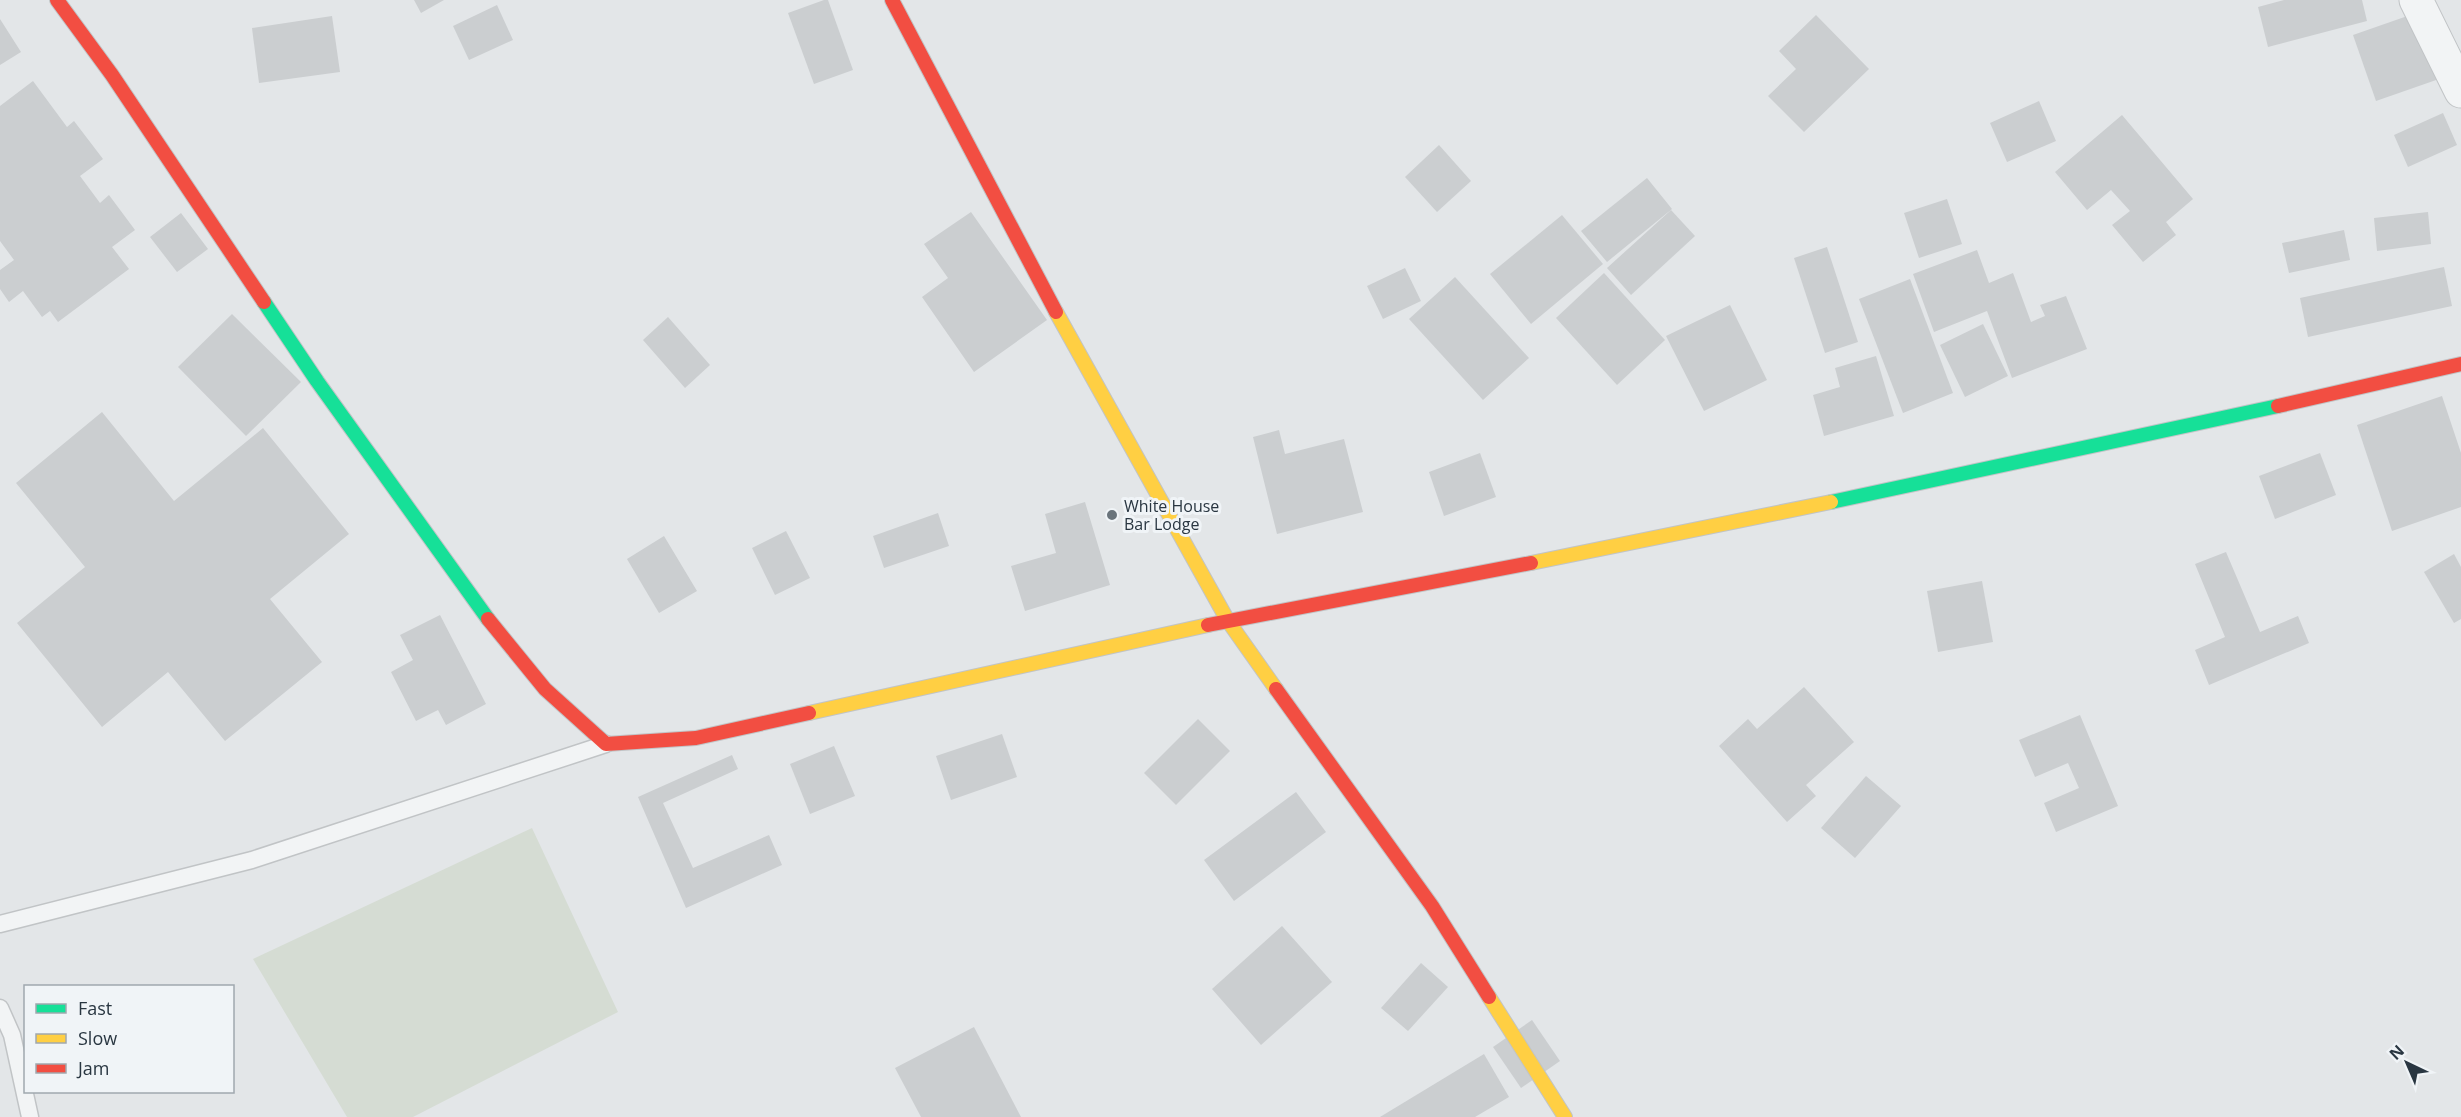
<svg xmlns="http://www.w3.org/2000/svg" width="2461" height="1117" viewBox="0 0 2461 1117" font-family="'Open Sans',sans-serif">
  <rect width="100%" height="100%" fill="#e3e6e8"/>
  <!-- green -->
  <path fill="#d5dcd3" d="M532,828l86,184 -205,105h-66l-94,-158z"/>
  <!-- building -->
  <g fill="#cbced0">
    <path d="M414,0h30l-23,13z"/>
    <path d="M824,0h4l25,70 -39,14 -26,-71z"/>
    <path d="M2284,0h78l5,21 -99,26 -10,-40z"/>
    <path d="M497,5l16,35 -44,20 -16,-34z"/>
    <path d="M2416,13l23,66 -63,22 -23,-66z"/>
    <path d="M1816,15l53,54 -65,63 -36,-36 28,-27 -17,-18z"/>
    <path d="M332,16l8,56 -81,11 -7,-55z"/>
    <path d="M0,19l21,33 -21,13z"/>
    <path d="M33,81l34,46 7,-6 29,38 -23,17 20,27 9,-8 26,35 -23,17 17,22 -71,53 -8,-11 -8,6 -19,-26 -14,11 -9,-13v-19l14,-10 -14,-19v-135z"/>
    <path d="M2039,101l17,40 -49,21 -17,-39z"/>
    <path d="M2443,113l14,32 -49,22 -14,-32z"/>
    <path d="M2122,115l71,84 -27,23 10,13 -33,27 -31,-37 18,-14 -19,-21 -24,20 -32,-38z"/>
    <path d="M1439,145l32,36 -34,31 -32,-35z"/>
    <path d="M1647,178l25,31 -65,53 -26,-31z"/>
    <path d="M1947,199l15,45 -43,14 -15,-45z"/>
    <path d="M1671,210l24,26 -64,59 -24,-27z"/>
    <path d="M971,212l76,108 -73,52 -52,-75 26,-19 -24,-34z"/>
    <path d="M2428,212l3,32 -54,7 -3,-33z"/>
    <path d="M181,213l27,36 -31,23 -27,-35z"/>
    <path d="M1562,215l41,49 -72,60 -41,-50z"/>
    <path d="M2344,230l6,30 -61,13 -7,-30z"/>
    <path d="M1827,247l31,95 -33,11 -31,-95z"/>
    <path d="M1977,250l12,33 24,-10 18,49 14,-6 -5,-11 26,-9 21,53 -75,29 -25,-67 -53,21 -21,-58z"/>
    <path d="M2444,267l8,39 -144,31 -8,-39z"/>
    <path d="M1405,268l16,33 -38,18 -16,-33z"/>
    <path d="M1604,273l61,67 -48,45 -61,-67z"/>
    <path d="M1455,277l74,81 -46,42 -74,-81z"/>
    <path d="M1910,279l43,114 -50,20 -44,-114z"/>
    <path d="M1730,305l37,75 -63,31 -38,-75z"/>
    <path d="M232,314l69,68 -55,54 -68,-69z"/>
    <path d="M668,317l42,48 -25,23 -42,-48z"/>
    <path d="M1983,324l25,52 -43,21 -25,-52z"/>
    <path d="M1876,356l18,60 -70,20 -11,-41 27,-8 -5,-19z"/>
    <path d="M2442,396l19,57v54l-69,24 -35,-106z"/>
    <path d="M102,412l72,89 89,-73 86,106 -79,65 52,63 -97,79 -57,-69 -66,55 -85,-104 68,-56 -69,-84z"/>
    <path d="M1279,430l6,24 59,-15 19,73 -86,22 -24,-97z"/>
    <path d="M1480,453l16,44 -52,19 -15,-44z"/>
    <path d="M2320,453l16,42 -61,24 -16,-43z"/>
    <path d="M1085,502l25,83 -85,26 -14,-45 45,-13 -11,-39z"/>
    <path d="M938,513l11,33 -65,22 -11,-32z"/>
    <path d="M786,531l24,47 -35,17 -23,-47z"/>
    <path d="M664,536l33,55 -38,22 -32,-54z"/>
    <path d="M2226,552l34,80 38,-16 11,27 -100,42 -14,-35 30,-13 -30,-73z"/>
    <path d="M2454,554l7,13v52l-7,4 -30,-51z"/>
    <path d="M1982,581l11,61 -55,10 -11,-61z"/>
    <path d="M440,615l46,89 -40,21 -8,-15 -22,11 -25,-49 22,-12 -13,-25z"/>
    <path d="M1804,687l50,55 -48,43 10,11 -29,26 -68,-76 29,-27 9,10z"/>
    <path d="M2080,715l38,91 -62,26 -12,-29 35,-15 -11,-25 -33,14 -16,-37z"/>
    <path d="M1198,719l32,32 -54,54 -32,-32z"/>
    <path d="M1002,734l15,43 -66,23 -15,-44z"/>
    <path d="M834,746l21,50 -45,18 -20,-50z"/>
    <path d="M732,755l6,14 -75,34 30,65 76,-33 13,30 -96,43 -48,-111z"/>
    <path d="M1866,776l35,30 -46,52 -34,-30z"/>
    <path d="M1296,792l30,40 -92,69 -30,-41z"/>
    <path d="M1282,926l50,56 -71,63 -49,-56z"/>
    <path d="M1421,963l27,24 -40,44 -27,-23z"/>
    <path d="M1532,1020l28,41 -39,27 -28,-41z"/>
    <path d="M974,1027l47,90h-100l-26,-49z"/>
    <path d="M1484,1054l25,43 -34,20h-95z"/>
  </g>
  <g fill="none" stroke-linecap="round" stroke-linejoin="round">
    <!-- lane casing -->
    <g stroke="#c1c4c6" stroke-width="19">
      <g id="lane">
        <path d="M0,924l252,-64 354,-116"/>
        <path d="M0,1008l12,27 18,82"/>
      </g>
    </g>
    <!-- street casing -->
    <g stroke="#c1c4c6" stroke-width="35">
      <path id="street" d="M2416,0l45,91"/>
    </g>
    <!-- fast casing -->
    <g stroke="#c1c4c6" stroke-width="16">
      <g id="fast">
        <path d="M264,302l53,79 171,238"/>
        <path d="M1831,502l447,-96"/>
      </g>
    </g>
    <!-- slow casing -->
    <g stroke="#c1c4c6" stroke-width="16">
      <g id="slow">
        <path d="M1056,312l172,309 48,68"/>
        <path d="M1531,563l300,-61"/>
        <path d="M809,713l399,-88"/>
        <path d="M1489,997l76,120"/>
      </g>
    </g>
    <!-- jam casing -->
    <g stroke="#c1c4c6" stroke-width="16">
      <g id="jam">
        <path d="M57,0l55,75 152,227"/>
        <path d="M892,0l164,312"/>
        <path d="M2278,406l183,-42"/>
        <path d="M488,619l57,70 61,55 90,-6 113,-25"/>
        <path d="M1208,625l323,-62"/>
        <path d="M1276,689l156,217 57,91"/>
      </g>
    </g>
    <!-- lane -->
    <use href="#lane" stroke="#f2f4f5" stroke-width="16"/>
    <!-- street -->
    <use href="#street" stroke="#f2f4f5" stroke-width="33"/>
    <!-- fast -->
    <use href="#fast" stroke="#16e098" stroke-width="14"/>
    <!-- slow -->
    <use href="#slow" stroke="#ffcf43" stroke-width="14"/>
    <!-- jam -->
    <use href="#jam" stroke="#f24e42" stroke-width="14"/>
  </g>
  <!-- markers -->
  <circle fill="#6a747b" stroke="#f0f4f7" stroke-width="2" cx="1112" cy="515" r="6"/>
  <g text-anchor="middle" stroke-width="6" stroke-linejoin="round" paint-order="stroke">
    <!-- poi labels -->
    <g font-size="16" fill="#293641" stroke="#f0f4f7" text-anchor="start">
      <text x="1124" y="512">White House<tspan x="1124" dy="18">Bar Lodge</tspan></text>
    </g>
  </g>
  <!-- legend -->
  <rect x="24" y="985" width="210" height="108" fill="#f0f4f7" stroke="#a0a8ae" stroke-width="1.5"/>
  <rect x="36" y="1004" width="30" height="9" fill="#16e098" stroke="#a0a8ae" stroke-width="1.5"/>
  <text x="78" y="1015" font-size="18" fill="#293641">Fast</text>
  <rect x="36" y="1034" width="30" height="9" fill="#ffcf43" stroke="#a0a8ae" stroke-width="1.5"/>
  <text x="78" y="1045" font-size="18" fill="#293641">Slow</text>
  <rect x="36" y="1064" width="30" height="9" fill="#f24e42" stroke="#a0a8ae" stroke-width="1.5"/>
  <text x="78" y="1075" font-size="18" fill="#293641">Jam</text>
  <!-- north arrow -->
  <g transform="translate(2407 1063) rotate(316)" stroke="#f0f4f7" stroke-width="4.5" paint-order="stroke">
  <path d="M0-4.5L10 22L0 15L-10 22Z" fill="#293641"/>
  <text y="-9" font-size="16" font-weight="bold" text-anchor="middle" fill="#293641">N</text>
  </g>
</svg>
